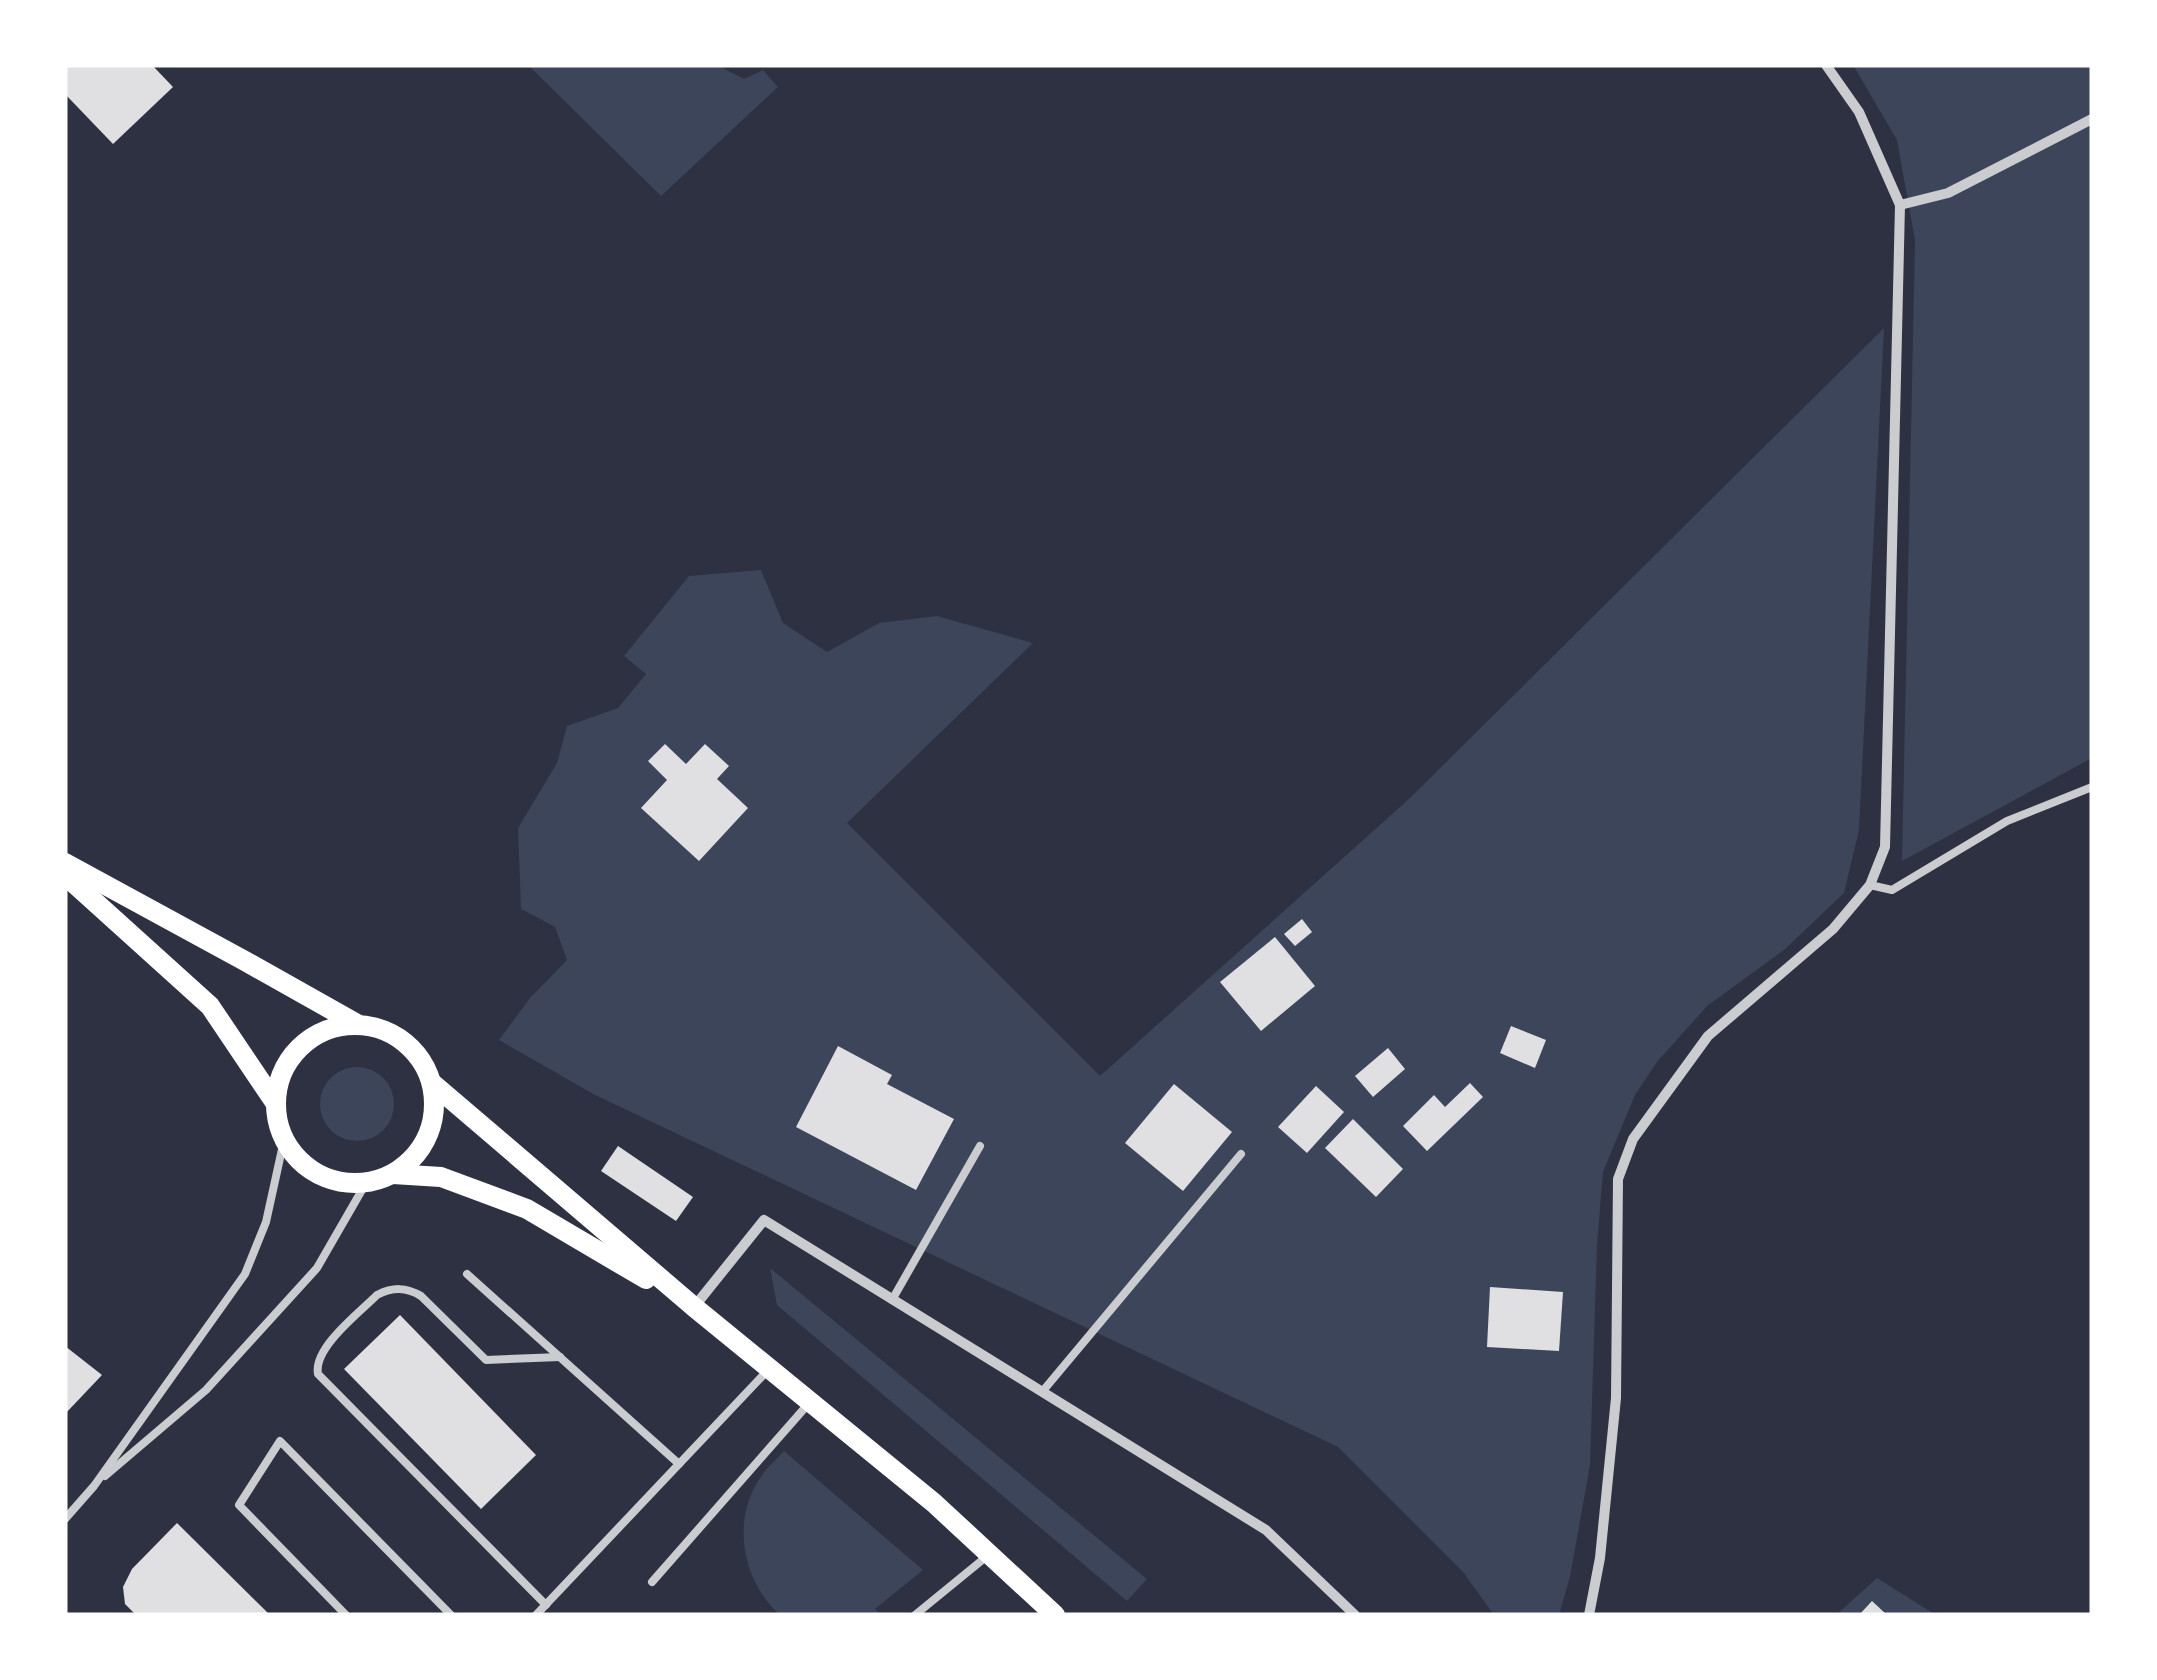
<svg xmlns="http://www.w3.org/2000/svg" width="2157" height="1680" viewBox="0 0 2157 1680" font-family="Mulish,sans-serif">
  <rect width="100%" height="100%" fill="#2d3142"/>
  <!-- green -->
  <g fill="#3c4559">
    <path d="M528,65h189l27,14 19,-9 15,17 -117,109z"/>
    <path d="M1853,65h239v693l-190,103 13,-621 -18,-100z"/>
    <path d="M1884,328l-25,502 -15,63 -60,57 -77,56 -50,56 -22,33 -32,77 -6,73 -7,220 -20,112 -11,38h-65l-31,-43 -125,-125 -743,-352 -96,-55 31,-42 37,-38 -12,-33 -34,-18 -3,-81 39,-65 10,-37 51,-18 28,-34 -22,-18 65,-80 72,-6 22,53 44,29 52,-29 58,-7 96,27 -186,180 253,253 310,-278z"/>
    <circle cx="357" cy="1104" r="37"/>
    <path d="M770,1268l377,311 -20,22 -350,-296z"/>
    <path d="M784,1451l139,119 -48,39 7,6h-102c-38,-34 -50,-96 -18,-140 6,-9 15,-16 22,-24z"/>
    <path d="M1877,1578l59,37h-100z"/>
  </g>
  <!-- building -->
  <g fill="#e0e0e3">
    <path d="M65,65h87l21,22 -60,57 -48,-50z"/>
    <path d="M665,744l21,20 19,-20 24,22 -12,13 31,29 -49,53 -58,-53 26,-28 -19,-19z"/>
    <path d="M1302,919l10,13 -17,14 -11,-12z"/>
    <path d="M1275,937l40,49 -54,45 -41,-49z"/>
    <path d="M1511,1026l35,14 -11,28 -35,-15z"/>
    <path d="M838,1046l54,29 -5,9 67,35 -38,71 -120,-63z"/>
    <path d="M1388,1048l17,21 -32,28 -18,-21z"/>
    <path d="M1470,1083l13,14 -56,54 -24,-25 31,-31 11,12z"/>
    <path d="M1174,1084l58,48 -49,59 -58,-48z"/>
    <path d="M1316,1086l28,26 -37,41 -29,-26z"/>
    <path d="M1353,1119l50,50 -27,28 -51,-49z"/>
    <path d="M618,1146l75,51 -17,24 -75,-50z"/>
    <path d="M1490,1287l73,5 -4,59 -72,-4z"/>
    <path d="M400,1315l136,140 -55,54 -137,-140z"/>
    <path d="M65,1346l37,29 -37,39z"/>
    <path d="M177,1523l93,92h-134l-11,-11 -2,-17 9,-18z"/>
    <path d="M1872,1601l15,14h-28z"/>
  </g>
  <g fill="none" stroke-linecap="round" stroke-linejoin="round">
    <!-- service -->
    <g stroke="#caccd0" stroke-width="8">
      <path d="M1870,885l22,5 115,-69 85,-34"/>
      <path d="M467,1274l212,190"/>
      <path d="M892,1300l88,-154"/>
      <path d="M1042,1392l199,-238"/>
      <path d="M105,1476l101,-86 111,-122 49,-85"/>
      <path d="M65,1519l29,-33 151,-212 21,-52 18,-82"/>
      <path d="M652,1582l158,-180"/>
      <path d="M546,1605l-228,-231c-5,-26 41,-61 59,-79 16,-8 29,-8 44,1l65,64 74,-3"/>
      <path d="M346,1615l-107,-110 41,-64 171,174"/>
      <path d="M536,1615l233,-246"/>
      <path d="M915,1615l71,-58"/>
    </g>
    <!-- minor -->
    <g stroke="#caccd0" stroke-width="10">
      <path d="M1826,65l33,47 41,93 48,-12 144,-74"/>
      <path d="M694,1307l70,-87 502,310 89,85"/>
      <path d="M1589,1615l11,-57 16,-160 2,-219 15,-40 75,-103 125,-107 37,-44 15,-38 15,-642"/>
    </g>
    <!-- secondary -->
    <g stroke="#fff" stroke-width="20">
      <path d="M65,863l180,98 112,63"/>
      <path d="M65,875l145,131 66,98"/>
      <circle cx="355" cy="1104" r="79"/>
      <path d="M432,1083l262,224 240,196 121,112"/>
      <path d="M393,1174l48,3 86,32 119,70"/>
    </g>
  </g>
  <!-- border -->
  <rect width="2157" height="1680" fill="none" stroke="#ffffff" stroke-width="135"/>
</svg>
